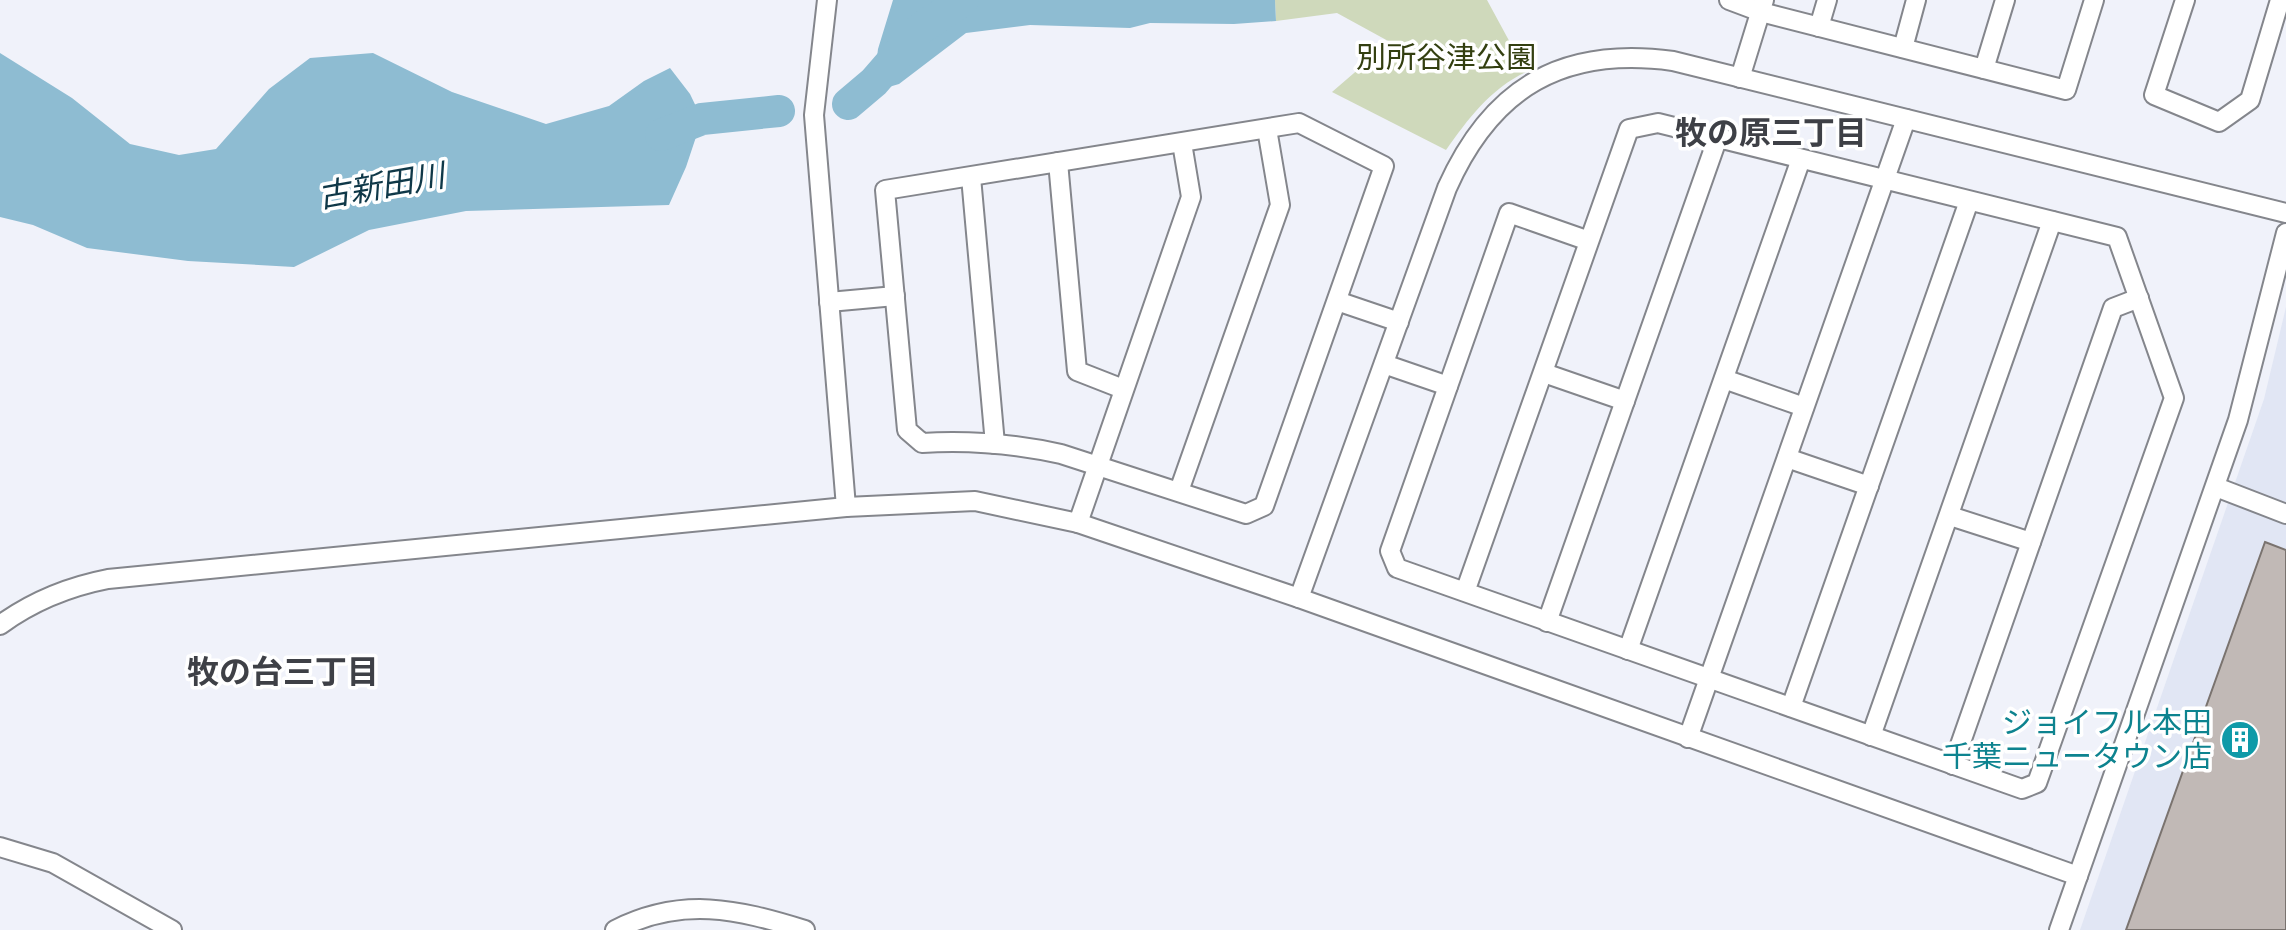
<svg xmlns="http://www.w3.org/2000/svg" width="2286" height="930" viewBox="0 0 2286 930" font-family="'Exo 2','Noto Sans JP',sans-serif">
  <rect width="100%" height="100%" fill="#f0f2fa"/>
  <!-- built -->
  <path fill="#e1e6f4" d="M2286,307v623h-206l184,-531z"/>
  <!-- green -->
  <path fill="#cfd9bb" d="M1275,0h212l39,72c-36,17 -58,47 -80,78l-114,-58 58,-50 -53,-29 -61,8z"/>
  <!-- water -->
  <g fill="#8ebcd2">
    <path d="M893,0h382l1,21 -42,3 -84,-1 -20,5 -100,-3 -64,8 -67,51 -17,5 -8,-7 4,-33z"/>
    <path d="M0,53l72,45 58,46 49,11 37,-6 53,-60 41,-31 63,-5 79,39 94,32 63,-18 35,-25 26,-13 20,26 12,25 -16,48 -17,38 -203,6 -97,19 -75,37 -106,-6 -101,-13 -54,-23 -33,-8z"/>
  </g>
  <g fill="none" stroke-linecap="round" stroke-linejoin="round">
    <!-- river -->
    <g stroke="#8ebcd2" stroke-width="32">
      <path d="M848,104l26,-22 46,-53 43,-29"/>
      <path d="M661,135l41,-16 77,-8"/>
    </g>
  </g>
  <!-- building -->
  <path fill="#c1b9b6" stroke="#7a736f" stroke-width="2" d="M2265,542l21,8v380h-160z"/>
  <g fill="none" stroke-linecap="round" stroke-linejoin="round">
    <!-- minor casing -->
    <g stroke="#84868c" stroke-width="22">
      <g id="minor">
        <path d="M827,0l-13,115 32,392"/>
        <path d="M1729,0l32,12 305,78 28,-90"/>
        <path d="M2185,0l-31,95 65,27 31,-22 30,-100"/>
        <path d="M1819,27l8,-27"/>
        <path d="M1903,48l13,-48"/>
        <path d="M1984,69l21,-69"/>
        <path d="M1740,78l24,-78"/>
        <path d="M1299,123l85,43 -120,340 -18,8 -185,-60c-46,-10 -93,-14 -139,-11l-15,-13 -22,-240z"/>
        <path d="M1058,162l19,209 46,18"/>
        <path d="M971,177l24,267"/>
        <path d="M1337,301l62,21"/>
        <path d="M829,302l66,-6"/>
        <path d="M1384,364l64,22"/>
        <path d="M1544,373l81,28"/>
        <path d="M1724,379l80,28"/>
        <path d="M1787,458l82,28"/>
        <path d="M2216,487l70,27"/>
        <path d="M1179,491l101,-286 -13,-76"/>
        <path d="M1950,516l81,26"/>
        <path d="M1078,523l113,-326 -9,-54"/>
        <path d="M1465,592l164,-463 29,-6 459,114 57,161 -137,385 -15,6c-209,-73 -417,-147 -625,-221l-7,-17 119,-338 80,28"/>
        <path d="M1299,598l148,-410c45,-101 116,-142 226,-127l613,152"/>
        <path d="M1547,622l171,-485"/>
        <path d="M0,625c33,-24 67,-38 108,-46l738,-72 129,-6 103,22 221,75 779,278"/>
        <path d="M1628,650l173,-491"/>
        <path d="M1791,707l178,-506"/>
        <path d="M1871,736l181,-515"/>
        <path d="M1688,738l218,-619"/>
        <path d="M1953,765l160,-457 26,-10"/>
        <path d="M0,847l53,16 119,67"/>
        <path d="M615,930c67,-34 122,-21 190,0"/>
        <path d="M2059,930l179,-510 48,-187"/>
      </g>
    </g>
    <!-- minor -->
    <use href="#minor" stroke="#fff" stroke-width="18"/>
  </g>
  <!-- icons -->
  <defs>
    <g id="building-disc" transform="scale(2)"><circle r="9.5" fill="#0f9aa8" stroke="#fff"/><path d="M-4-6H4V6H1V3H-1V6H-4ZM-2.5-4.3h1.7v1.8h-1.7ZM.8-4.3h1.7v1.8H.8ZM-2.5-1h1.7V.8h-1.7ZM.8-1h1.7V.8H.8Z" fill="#fff"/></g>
  </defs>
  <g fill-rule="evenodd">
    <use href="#building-disc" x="2240" y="740"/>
  </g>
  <g text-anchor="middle" stroke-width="7" stroke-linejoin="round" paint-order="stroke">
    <!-- park labels -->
    <g font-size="30" fill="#333f10" stroke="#fff">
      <text x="1446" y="68">別所谷津公園</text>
    </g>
    <!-- culture labels -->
    <g font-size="30" fill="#0d838f" stroke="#fff" text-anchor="end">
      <text x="2212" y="733">ジョイフル本田<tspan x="2212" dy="34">千葉ニュータウン店</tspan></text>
    </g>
    <!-- neighbourhood labels -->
    <g font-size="32" font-weight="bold" fill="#3e4046" stroke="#fff">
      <text x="1771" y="144">牧の原三丁目</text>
      <text x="283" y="683">牧の台三丁目</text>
    </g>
    <!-- water labels -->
    <g font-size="32" font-style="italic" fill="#0f3848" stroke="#fff">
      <text transform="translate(381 186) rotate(-10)" y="11">古新田川</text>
    </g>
  </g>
</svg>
